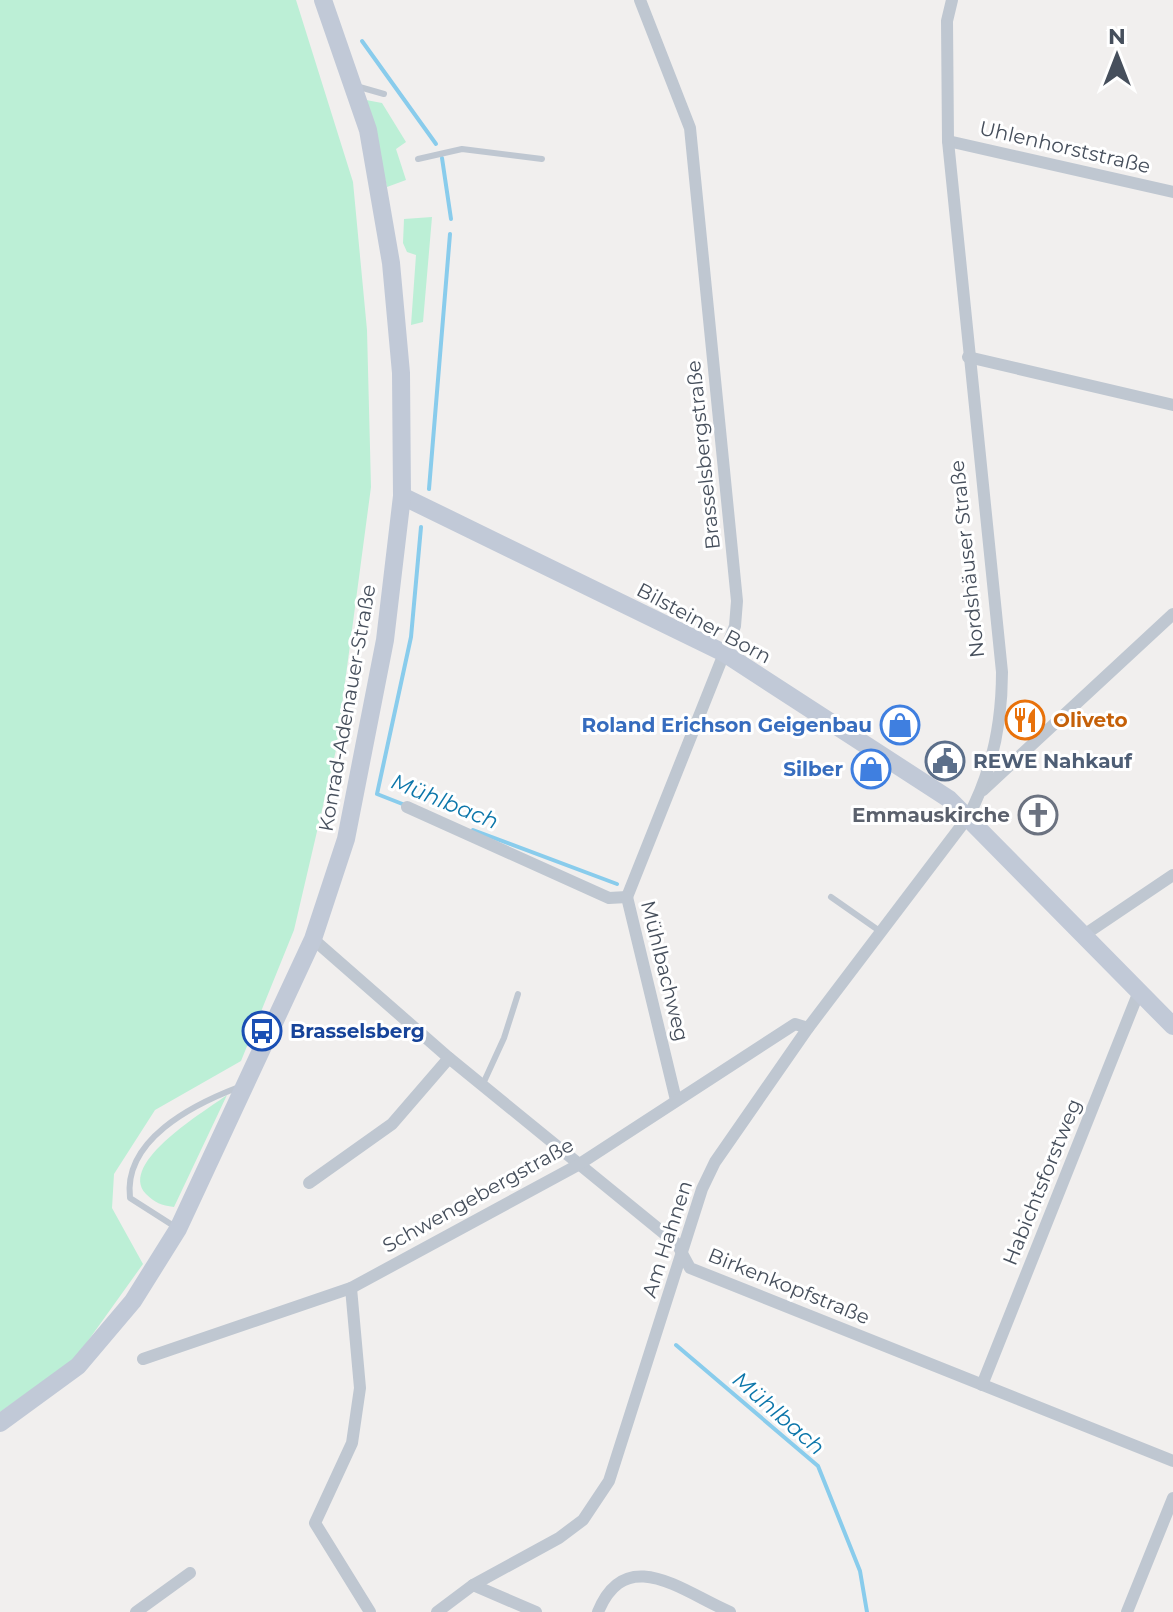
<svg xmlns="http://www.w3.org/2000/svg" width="1173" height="1612" viewBox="0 0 1173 1612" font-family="Montserrat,sans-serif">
  <rect width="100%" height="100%" fill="#f1efee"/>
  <!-- green -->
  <g fill="#bcefd6">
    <path d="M0,0h296l57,182 14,148 4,157 -35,263 -42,180 -53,131 -86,49 -41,64 -2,34 31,56 -68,95 -75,53z"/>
    <path d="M366,100l16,3 24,39 -10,7 10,31 -19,7z"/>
    <path d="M432,217l-9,105 -12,3 5,-70 -9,-3 -4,-9 1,-24z"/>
    <path d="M227,1095l-53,112c-13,-2 -19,-4 -28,-13 -29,-31 61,-84 81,-99z"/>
  </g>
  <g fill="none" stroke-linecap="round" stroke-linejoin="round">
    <!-- stream -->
    <g stroke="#89ccec" stroke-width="4">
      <path d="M362,41l74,103"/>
      <path d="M442,158l9,61"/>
      <path d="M429,489l21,-255"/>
      <path d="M405,805l-28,-11 34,-157 10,-110"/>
      <path d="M473,830l144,54"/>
      <path d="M676,1345l142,121 42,105 7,41"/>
    </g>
    <!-- lane -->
    <g stroke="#bfc7d1" stroke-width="6">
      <path d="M356,86l28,8"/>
      <path d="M418,159l44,-10 80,10"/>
      <path d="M831,897l50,35"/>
      <path d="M482,1086l22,-48 14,-44"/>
      <path d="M177,1228l-47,-30c-7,-58 62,-93 109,-111"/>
    </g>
    <!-- street -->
    <g stroke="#bfc7d1" stroke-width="12">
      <path d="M948,141l225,51"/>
      <path d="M968,357l205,48"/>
      <path d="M983,790l190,-176"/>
      <path d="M407,807l202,91 18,-1"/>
      <path d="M627,897l108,-271 2,-25 -47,-473 -50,-128"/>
      <path d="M627,897l49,203"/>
      <path d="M1084,935l89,-60"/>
      <path d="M313,939l136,119 228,186 13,24 483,193"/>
      <path d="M309,1183l83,-59 57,-66"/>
      <path d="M351,1288l9,100 -8,55 -37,80 55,89"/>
      <path d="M143,1359l208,-71 227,-123 217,-141 13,4"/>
      <path d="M982,1385l156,-391"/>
      <path d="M473,1585l63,27"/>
      <path d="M136,1612l54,-39"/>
      <path d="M437,1612l36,-27 86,-47 24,-18 26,-39 93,-292 13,-27 93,-134 160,-211c24,-45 34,-94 34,-145l-54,-531 -1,-120 5,-21"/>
      <path d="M598,1612c28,-69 85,-20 132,0"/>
      <path d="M1127,1612l46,-114"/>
    </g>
    <!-- secondary -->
    <g stroke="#c1c9d7" stroke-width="18">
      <path d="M402,496l322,157 225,146 224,227"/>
      <path d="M0,1423l78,-57 55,-65 45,-72 135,-290 33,-100 39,-199 17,-144 -1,-123 -10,-110 -23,-133 -45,-130"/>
    </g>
  </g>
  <!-- icons -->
  <defs>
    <g id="restaurant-ring" transform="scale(2)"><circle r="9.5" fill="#fff" stroke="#e8710a" stroke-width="1.5"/><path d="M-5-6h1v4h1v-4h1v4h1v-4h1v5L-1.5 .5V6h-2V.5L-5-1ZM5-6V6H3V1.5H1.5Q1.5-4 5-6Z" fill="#e8710a"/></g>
    <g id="shop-ring" transform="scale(2)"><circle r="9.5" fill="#fff" stroke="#3f7fe0" stroke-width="1.5"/><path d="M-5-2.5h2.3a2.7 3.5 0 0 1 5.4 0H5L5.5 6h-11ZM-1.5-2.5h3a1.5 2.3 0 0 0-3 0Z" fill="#3f7fe0"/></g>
    <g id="civic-ring" transform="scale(2)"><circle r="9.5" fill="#fff" stroke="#5c6f8a" stroke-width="1.5"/><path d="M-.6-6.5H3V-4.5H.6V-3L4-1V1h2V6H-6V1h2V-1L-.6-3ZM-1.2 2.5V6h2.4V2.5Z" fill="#5c6f8a"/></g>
    <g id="church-ring" transform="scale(2)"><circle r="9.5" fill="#fff" stroke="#6b7280" stroke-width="1.5"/><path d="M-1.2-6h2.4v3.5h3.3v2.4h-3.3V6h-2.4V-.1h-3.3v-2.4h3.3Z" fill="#6b7280"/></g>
    <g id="bus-ring" transform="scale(2)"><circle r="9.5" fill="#fff" stroke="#1a4fb4" stroke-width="1.5"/><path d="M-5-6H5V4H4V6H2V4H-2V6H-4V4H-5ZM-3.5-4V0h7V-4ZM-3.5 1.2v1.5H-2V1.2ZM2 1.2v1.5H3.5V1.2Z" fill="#1a4fb4"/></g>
  </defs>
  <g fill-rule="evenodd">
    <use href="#restaurant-ring" x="1025" y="720"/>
    <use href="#shop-ring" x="900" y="725"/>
    <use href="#civic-ring" x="945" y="761"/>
    <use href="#shop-ring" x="871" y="769"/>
    <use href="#church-ring" x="1038" y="815"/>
    <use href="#bus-ring" x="262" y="1031"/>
  </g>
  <g text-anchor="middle" stroke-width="6" stroke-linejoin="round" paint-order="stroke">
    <!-- street labels -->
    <g font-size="20" fill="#464f5c" stroke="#fff">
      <text transform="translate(1065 147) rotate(13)" y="7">Uhlenhorststraße</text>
      <text transform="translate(703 455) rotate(-96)" y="7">Brasselsbergstraße</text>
      <text transform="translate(967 559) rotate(-96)" y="7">Nordshäuser Straße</text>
      <text transform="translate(704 623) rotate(28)" y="7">Bilsteiner Born</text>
      <text transform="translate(347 708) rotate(-80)" y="7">Konrad-Adenauer-Straße</text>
      <text transform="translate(665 971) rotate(76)" y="7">Mühlbachweg</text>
      <text transform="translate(1042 1182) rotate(-68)" y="7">Habichtsforstweg</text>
      <text transform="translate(478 1195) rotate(-29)" y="7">Schwengebergstraße</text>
      <text transform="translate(667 1239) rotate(-72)" y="7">Am Hahnen</text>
      <text transform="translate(789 1286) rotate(22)" y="7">Birkenkopfstraße</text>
    </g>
    <!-- food labels -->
    <g font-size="20" font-weight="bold" fill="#c56008" stroke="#fff" text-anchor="start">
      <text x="1053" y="727">Oliveto</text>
    </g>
    <!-- shop labels -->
    <g font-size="20" font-weight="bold" fill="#366cbe" stroke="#fff" text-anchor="end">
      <text x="872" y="732">Roland Erichson Geigenbau</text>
      <text x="843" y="776">Silber</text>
    </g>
    <!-- service labels -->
    <g font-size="20" font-weight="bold" fill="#4e5e75" stroke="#fff" text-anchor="start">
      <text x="973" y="768">REWE Nahkauf</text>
    </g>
    <!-- worship labels -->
    <g font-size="20" font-weight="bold" fill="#5b616d" stroke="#fff" text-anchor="end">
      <text x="1010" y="822">Emmauskirche</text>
    </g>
    <!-- transit labels -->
    <g font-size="20" font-weight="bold" fill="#164399" stroke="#fff" text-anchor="start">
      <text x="290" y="1038">Brasselsberg</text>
    </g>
    <!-- water labels -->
    <g font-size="22" font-style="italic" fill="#0c76aa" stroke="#fff">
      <text transform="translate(445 801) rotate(22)" y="8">Mühlbach</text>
      <text transform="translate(779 1413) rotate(41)" y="8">Mühlbach</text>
    </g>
  </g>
  <!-- north arrow -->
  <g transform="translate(1117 56)" stroke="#ffffff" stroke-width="6" paint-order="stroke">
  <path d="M0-6L14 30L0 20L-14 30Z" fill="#464f5c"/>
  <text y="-12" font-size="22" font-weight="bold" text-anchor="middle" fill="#464f5c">N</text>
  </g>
</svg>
